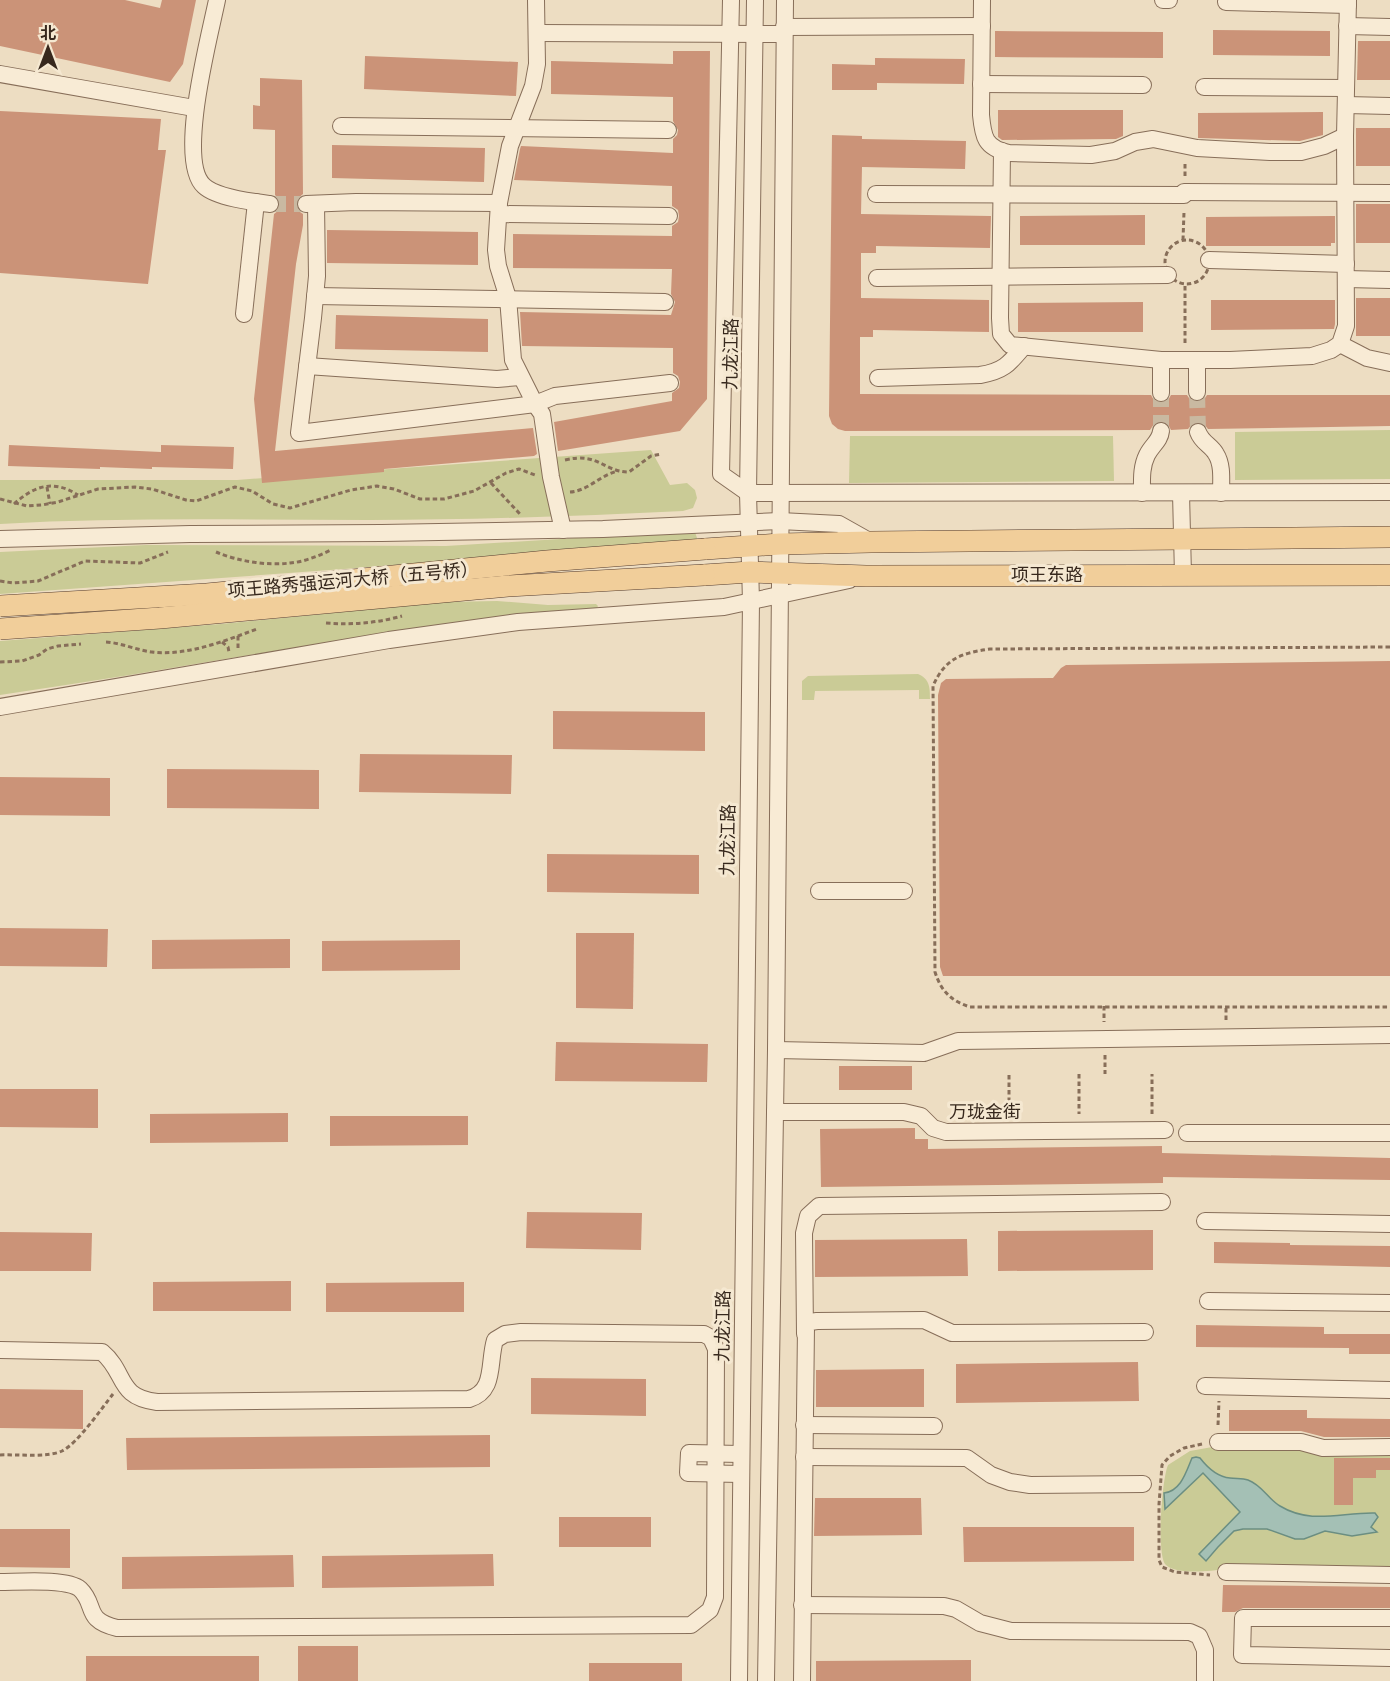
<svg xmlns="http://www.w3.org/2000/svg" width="1390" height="1681" viewBox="0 0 1390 1681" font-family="'Playfair Display','Noto Sans SC',serif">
  <rect width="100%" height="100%" fill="#edddc2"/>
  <!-- green -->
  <g fill="#cacb96">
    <path d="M1390,430v49l-155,1v-48z"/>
    <path d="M850,436h263l1,45 -265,2z"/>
    <path d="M651,450l19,35 17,-2 8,7 2,8 -4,10 -10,3c-105,5 -209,9 -314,9 -123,0 -246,-3 -369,4v-44h237z"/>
    <path d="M687,531l8,1 2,6 -2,3 -351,28 -344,25v-42l146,-7 300,1z"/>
    <path d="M497,601l51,4 48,-1 2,2 -1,2c-53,2 -105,11 -158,18 -147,20 -292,48 -439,69v-54l221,-17 222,-22z"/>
    <path d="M918,674c12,5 12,14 12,25h-11v-9l-104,1 -1,9h-12v-19l6,-5z"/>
    <path d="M1218,1446l172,8v117l-165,-2c-14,2 -48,6 -59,-4 -10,-8 -4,-87 2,-100l22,-14z"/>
  </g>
  <!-- water -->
  <path fill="#a4c0b5" stroke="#6b8e82" stroke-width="1.5" d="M1196,1457l4,1c7,9 17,19 30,20 6,1 12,0 18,2 14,5 20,19 32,26 31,19 62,6 95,7l3,4 -7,10 6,5 -25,4 -27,-5 -21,8h-9l-28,-10h-24l-9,2 -16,16 -12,14 -7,-7 41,-42 -37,-39 -38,36 -1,-16c17,-2 22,-21 28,-35z"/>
  <!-- building -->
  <g fill="#cb9378">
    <path d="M0,0h125l35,8 2,-8h34l-13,64 -13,18 -170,-36z"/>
    <path d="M1213,30l117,1v25l-117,-1z"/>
    <path d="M995,31l168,1v26l-168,-1z"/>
    <path d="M1358,41h32v39h-33z"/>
    <path d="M673,51h37l-3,348 -27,32 -122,20 -4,-29 118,-21v-8l7,-5 1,-6 -2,-6 -5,-3v-25l-151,-2 -2,-34 151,3 4,-13 -4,-8 1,-25 -159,-1v-34l159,2v-10l6,-4 1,-6 -1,-6 -6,-4v-20l-158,-6 6,-31 1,-3 152,7v-14l4,-4 1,-5 -5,-9v-24l-122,-3v-33l122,3z"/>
    <path d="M365,56l153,6 -2,34 -152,-7z"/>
    <path d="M875,58l90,1 -1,25 -87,-1v7h-45v-26l43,1z"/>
    <path d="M260,78l42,2 1,114 -6,5 -1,5 1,6 6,4v11l-7,39 -21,187 258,-23 4,26 -3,2 -150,13v3l-122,11 -8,-84 20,-185 5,-4 1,-5 -1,-6 -4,-4v-65l-22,-1v-24l7,1z"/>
    <path d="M998,110h125v26l-7,3 -114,1 -4,-3z"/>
    <path d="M0,111l161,8 -3,31h8l-18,134 -148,-11z"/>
    <path d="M1323,112v23l-23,6 -102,-3v-25z"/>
    <rect x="1356" y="128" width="34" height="38"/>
    <path d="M832,135l30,1v3l104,2 -1,28 -103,-2 -1,47 130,2 -1,32 -114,-2v7h-15v45l128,2v32l-116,-2v7h-13v57l291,1 4,7 5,1 7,-1 4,-7h16l4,6 7,1 5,-1 4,-6h183v31l-182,3 -4,-5 -6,-2 -5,1 -5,6 -17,1 -3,-6 -6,-3 -8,3 -4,6 -305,1 -7,-2 -6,-5 -3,-8z"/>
    <path d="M332,145l153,3 -1,34 -152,-4z"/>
    <rect x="1356" y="204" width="34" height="39"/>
    <path d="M1145,215v30h-125v-29z"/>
    <path d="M1335,216v27h-4v3h-125v-29z"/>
    <path d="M327,230l151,2v33l-151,-2z"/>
    <rect x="1356" y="298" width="34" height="38"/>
    <path d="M1211,300h124v24l-1,5 -123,1z"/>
    <path d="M1143,302v30h-125v-29z"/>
    <path d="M336,315l152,4v33l-153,-3z"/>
    <path d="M9,445l152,7v-7l73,2 -1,22 -81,-2v2l-52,-2v2l-92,-3z"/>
    <path d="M1390,661v315h-447l-3,-9 -2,-272 3,-12 5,-4 107,-1 8,-10 5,-3z"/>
    <path d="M553,711l152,1v39l-152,-2z"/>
    <path d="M360,754l152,1 -1,39 -152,-2z"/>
    <path d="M167,769l152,1v39l-152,-1z"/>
    <path d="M0,777l110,1v38l-110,-1z"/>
    <path d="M547,854l152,1v39l-152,-2z"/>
    <path d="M0,928l108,1 -1,38 -107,-1z"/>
    <path d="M576,933h58l-1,76 -57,-1z"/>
    <path d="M290,939v29l-138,1v-29z"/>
    <path d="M460,940v30l-138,1v-30z"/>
    <path d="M556,1042l152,2 -1,38 -152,-1z"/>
    <rect x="839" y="1066" width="73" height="24"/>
    <path d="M0,1089h98v39l-98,-1z"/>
    <path d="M288,1113v29l-138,1v-29z"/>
    <path d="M330,1116h138v29l-138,1z"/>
    <path d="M915,1128v11h13v10l234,-3v7l228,5v22l-227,-3v6l-342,4 -1,-58z"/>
    <path d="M527,1212l115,1 -1,37 -115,-2z"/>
    <path d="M1153,1230v40l-155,1v-40z"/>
    <path d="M0,1232l92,1 -1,38h-91z"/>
    <path d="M967,1239l1,37 -153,1v-37z"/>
    <path d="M1214,1242l76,1v2l100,1v21l-176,-4z"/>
    <path d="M291,1281v30h-138v-29z"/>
    <path d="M464,1282v30h-138v-29z"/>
    <path d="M1196,1325l128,2v7h66v20h-41v-6l-153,-1z"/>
    <path d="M1138,1362l1,39 -183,2v-39z"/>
    <path d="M924,1369v38h-108v-37z"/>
    <path d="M531,1378l115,1v37l-115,-2z"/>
    <path d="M0,1389l83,1v39l-83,-1z"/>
    <path d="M1229,1410h78v8l83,1v18h-66l-23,-6h-72z"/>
    <path d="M490,1435v32l-363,3 -1,-32z"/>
    <path d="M1334,1458h56v12h-14v8h-23v27h-19z"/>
    <path d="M815,1498h106l1,37 -108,1z"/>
    <rect x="559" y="1517" width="92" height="30"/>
    <path d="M963,1527h171v34l-170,1z"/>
    <path d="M0,1529h70v39l-70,-1z"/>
    <path d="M493,1554l1,32 -172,2v-32z"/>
    <path d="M293,1555l1,32 -172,2v-32z"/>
    <path d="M1223,1585l167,2v21h-147l-8,4h-13z"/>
    <rect x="298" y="1646" width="60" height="35"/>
    <rect x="86" y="1656" width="173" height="25"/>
    <path d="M971,1660v21h-155v-20z"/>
    <rect x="589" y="1663" width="93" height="18"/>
  </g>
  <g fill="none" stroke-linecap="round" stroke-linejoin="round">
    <!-- minor-tunnel -->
    <g stroke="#c9b9a1" stroke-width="16" stroke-dasharray="16 8" stroke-linecap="butt">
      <path d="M270,204h35"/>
      <path d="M1197,392l1,40"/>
      <path d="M1161,431v-38"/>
    </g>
    <!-- minor casing -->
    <g stroke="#876e59" stroke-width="18">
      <g id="minor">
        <path d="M217,0c-7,35 -41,161 -13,186 13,12 49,16 66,18"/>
        <path d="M536,0l1,64 -4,22 -23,60 -11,57 -3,47 2,16 10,32 5,62 22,44 7,10 9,63 12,53"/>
        <path d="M731,0l-10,474 27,19 642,-1"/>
        <path d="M982,0l-1,115c2,22 4,33 28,38l82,2 24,-4 20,-9 18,-3 44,9 73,4h31l23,-6 21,-10"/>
        <path d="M1163,0h6"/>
        <path d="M1226,2l122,3"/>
        <path d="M1347,26l43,1"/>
        <path d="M784,27l198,-1"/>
        <path d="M538,33l246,1"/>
        <path d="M0,74l194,34"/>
        <path d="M981,84l162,1"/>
        <path d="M1204,87l142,1"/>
        <path d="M1346,105l44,1"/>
        <path d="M341,126l327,4"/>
        <path d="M1002,151l-2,167 1,16 9,11 151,15h69l82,-4 19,-6 9,-6 6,-18 -1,-190 3,-136"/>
        <path d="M1184,192l206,1"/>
        <path d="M876,194l308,1"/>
        <path d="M306,204l50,-2 143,1"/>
        <path d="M316,204l1,72 -4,42 -14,115 236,-29 20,-8 115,-13"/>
        <path d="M499,214l170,2"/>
        <path d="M1209,260l137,4"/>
        <path d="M877,278l291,-3"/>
        <path d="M1346,279l44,1"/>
        <path d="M315,296l350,6"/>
        <path d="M244,314l12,-112"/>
        <path d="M1340,344l27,14 23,5"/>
        <path d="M1197,360v32"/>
        <path d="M307,366l190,13 23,-2"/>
        <path d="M878,378l102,-3c24,-4 29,-11 44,-29"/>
        <path d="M1161,393v-33"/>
        <path d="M1198,432c4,11 13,13 18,22 7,11 5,27 5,39"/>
        <path d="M1142,493c0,-13 -1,-26 5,-38 5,-10 13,-14 14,-24"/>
        <path d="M1181,493l2,82"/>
        <path d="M0,539l190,-5 192,-1 221,-4 177,-8 59,3 32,18"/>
        <path d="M0,707l389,-67 129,-18 206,-15 125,-27"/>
        <path d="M819,891h85"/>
        <path d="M776,1050l148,3 34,-12 432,-6"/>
        <path d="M775,1112h129l17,4 12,12 13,4 219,-2"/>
        <path d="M1187,1133h203"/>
        <path d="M1205,1221l185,3"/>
        <path d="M1208,1301l182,2"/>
        <path d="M805,1334l-1,-101 4,-17 11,-10 343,-4"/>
        <path d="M0,1350l102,2c25,21 14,45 55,50l312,-3c27,-8 19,-36 26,-59l10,-6 16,-2 183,2 7,4 5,11 -1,248 -5,13 -19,15 -574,3c-34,-8 -20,-23 -37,-39 -13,-11 -62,-7 -80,-7"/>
        <path d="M1205,1386l185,4"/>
        <path d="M804,1425l130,1"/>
        <path d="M1218,1442h83l22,6 67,-1"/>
        <path d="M741,1454l-52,-1 -1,20 53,1"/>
        <path d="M804,1457l163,1 24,17 19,7 20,3 113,-1"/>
        <path d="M1226,1572l164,3"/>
        <path d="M802,1605l142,1 12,3 24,14 31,8 179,1 9,4 6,14v31"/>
        <path d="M1390,1618h-147l-1,37 148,3"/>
        <path d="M739,1681l12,-1080 -3,-108 7,-493"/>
        <path d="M766,1681l10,-631 9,-1050"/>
        <path d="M802,1681l4,-355 4,-4 7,-1 107,-1 28,13 193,-1"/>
      </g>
    </g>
    <!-- major casing -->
    <g stroke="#553c2e" stroke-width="22">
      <g id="major">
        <path d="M705,549l75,-5 91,-2 519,-5"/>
        <path d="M704,575l46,-3 116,4 524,-1"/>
      </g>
    </g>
    <!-- path -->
    <g stroke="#876e59" stroke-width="3" stroke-dasharray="4.5 3" stroke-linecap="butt">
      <path d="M1185,176v-15"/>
      <circle cx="1187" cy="262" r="22"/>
      <path d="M1183,240l1,-28"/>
      <path d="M1185,343v-58"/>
      <path d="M565,460c35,-8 38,12 64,12l22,-16 11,-2"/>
      <path d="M491,483l29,31"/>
      <path d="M47,487l3,17"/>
      <path d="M570,492c18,-1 30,-17 48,-21"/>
      <path d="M0,499l27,7 15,-1 16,-3 40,-13 37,-2 17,2 34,11 10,1 39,-14 17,4 21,13 17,4 61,-18 26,-4 17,3 26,10h24l30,-8 32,-18 13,-4 16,6"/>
      <path d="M14,504c20,-18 39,-25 64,-9"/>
      <path d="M216,552c21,9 51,14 74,11 14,-1 28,-7 41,-13"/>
      <path d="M0,581l13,2 25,-2 47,-20 55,2 28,-11"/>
      <path d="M326,623c26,2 51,0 76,-7"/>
      <path d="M238,636v13"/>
      <path d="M106,642c16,1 30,8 46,10 36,4 72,-11 105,-23"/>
      <path d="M222,642l6,5 1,5"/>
      <path d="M1390,647l-400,2c-28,4 -45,9 -57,37l2,286c6,19 16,29 35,35h420"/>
      <path d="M0,662l22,-1 17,-6 8,-6 11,-3 23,-2"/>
      <path d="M1104,1006v16"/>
      <path d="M1226,1008v12"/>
      <path d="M1105,1055v19"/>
      <path d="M1079,1074v40"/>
      <path d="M1009,1075v40"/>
      <path d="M1152,1114v-40"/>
      <path d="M1218,1425l1,-24"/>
      <path d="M1202,1444l-18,4 -14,8 -8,9 -3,39v56l3,7 13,5 35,3"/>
      <path d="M0,1455c17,-1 47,3 62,-4 15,-7 40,-43 51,-57"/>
    </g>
    <!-- minor -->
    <use href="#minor" stroke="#f8ebd5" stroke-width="16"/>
    <!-- major -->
    <use href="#major" stroke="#f1ce9a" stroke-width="21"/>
    <!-- major-bridge casing -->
    <g stroke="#553c2e" stroke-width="22" stroke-linecap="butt">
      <g id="major-bridge">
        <path d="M0,606l207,-12 340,-33 158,-12"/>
        <path d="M0,629l160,-11 348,-32 196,-11"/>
      </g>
    </g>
    <!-- major-bridge -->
    <use href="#major-bridge" stroke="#f1ce9a" stroke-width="21"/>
  </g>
  <g text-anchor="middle" stroke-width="6" stroke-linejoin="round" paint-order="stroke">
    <!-- street labels -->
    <g font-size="18" fill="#37281d" stroke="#f5e8d1">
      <text transform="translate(731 354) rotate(-89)" y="6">九龙江路</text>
      <text x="1047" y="581">项王东路</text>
      <text transform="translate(353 580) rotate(-5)" y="6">项王路秀强运河大桥（五号桥）</text>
      <text transform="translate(728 840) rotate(-89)" y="6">九龙江路</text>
      <text x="985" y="1118">万珑金街</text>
      <text transform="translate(723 1326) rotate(-89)" y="6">九龙江路</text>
    </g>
  </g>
  <!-- north arrow -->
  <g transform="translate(48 48)" stroke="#f5e8d1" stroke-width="4.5" paint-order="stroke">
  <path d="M0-4.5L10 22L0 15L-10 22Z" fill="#37281d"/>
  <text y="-9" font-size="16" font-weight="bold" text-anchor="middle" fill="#37281d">北</text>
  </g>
</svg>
